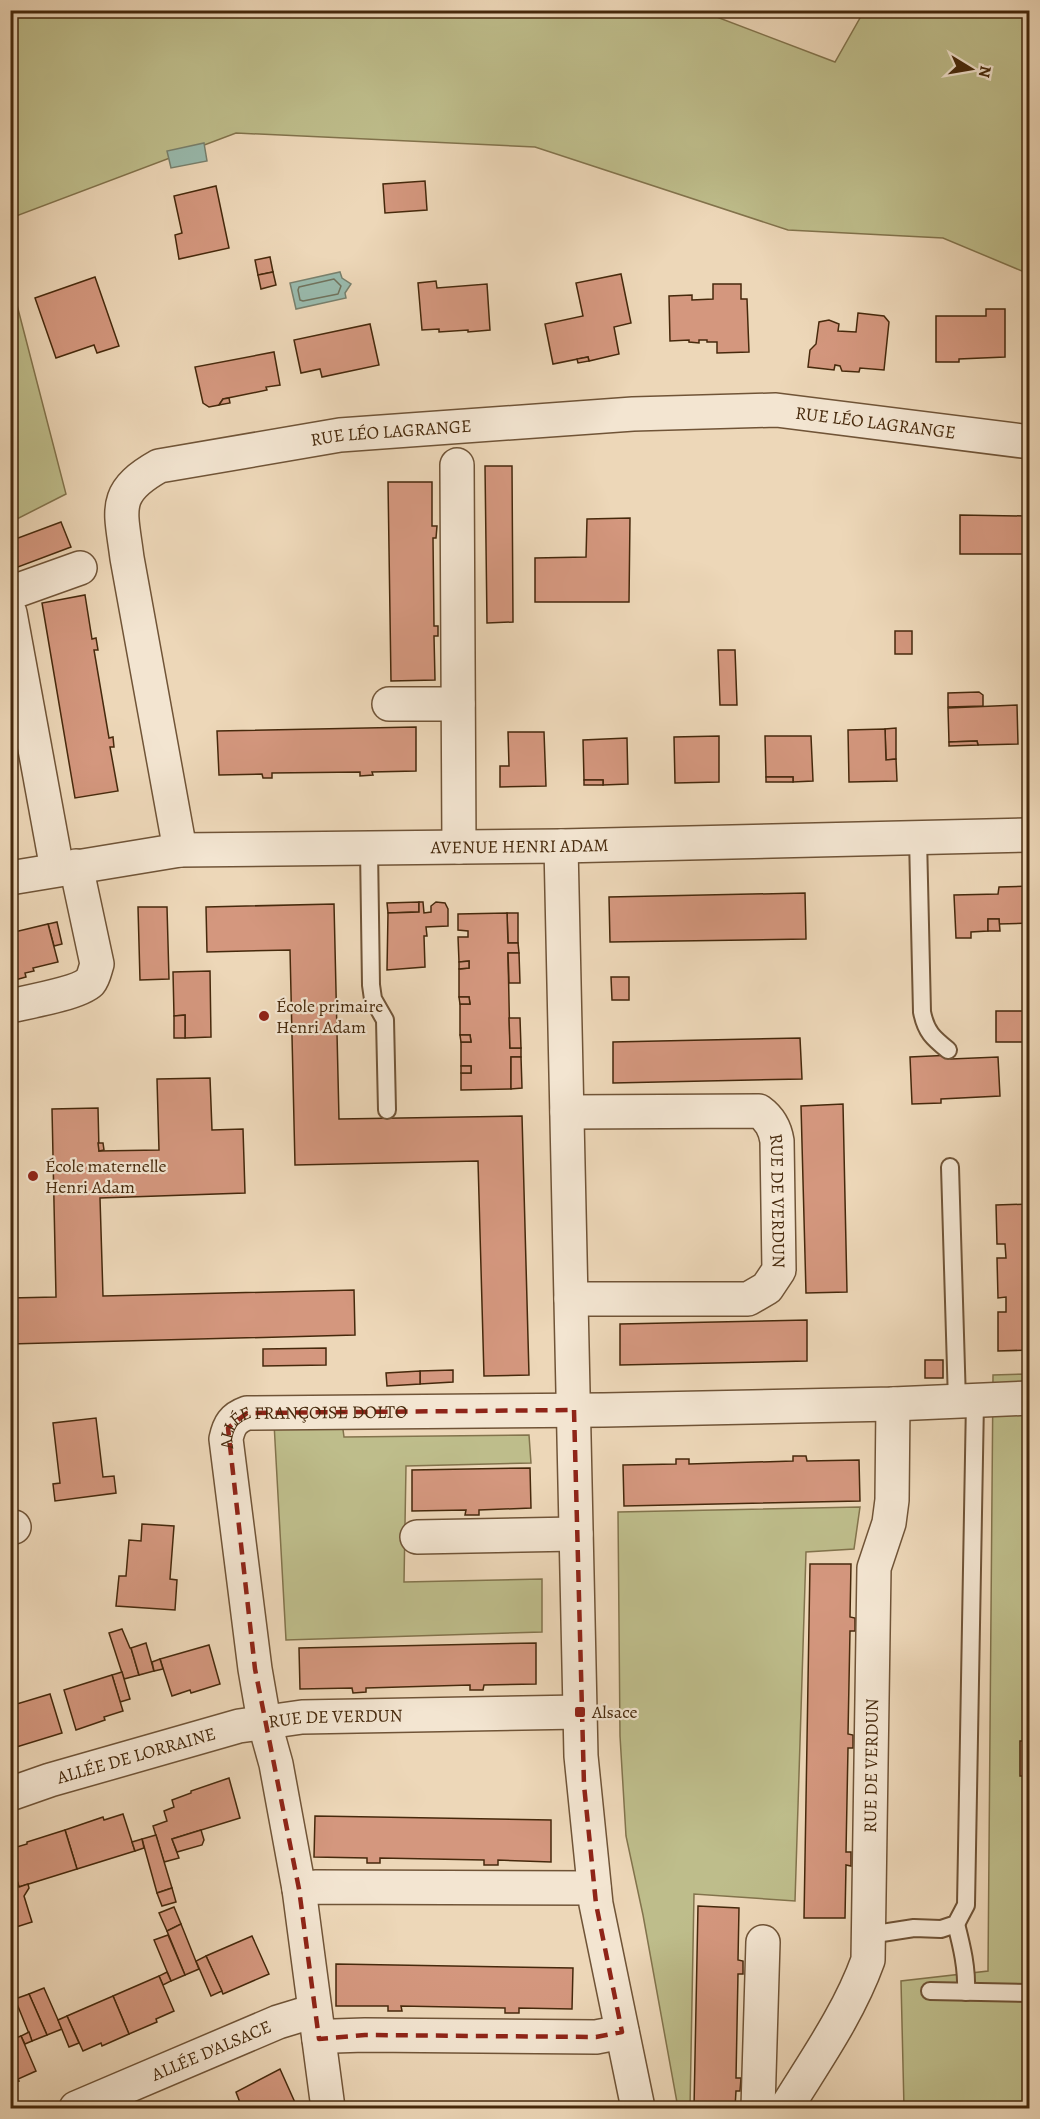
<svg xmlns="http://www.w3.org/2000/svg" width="1040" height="2119" viewBox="0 0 1040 2119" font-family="Alegreya,serif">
  <rect width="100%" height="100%" fill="#edd7b8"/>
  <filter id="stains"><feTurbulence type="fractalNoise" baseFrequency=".00333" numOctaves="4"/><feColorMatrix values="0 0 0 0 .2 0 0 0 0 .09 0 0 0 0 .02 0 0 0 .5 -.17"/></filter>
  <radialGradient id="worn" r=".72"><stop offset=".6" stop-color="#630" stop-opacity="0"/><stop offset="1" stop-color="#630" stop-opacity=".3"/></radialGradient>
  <!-- green -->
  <g fill="#bebd8b" stroke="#82734c" stroke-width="1.5">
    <path d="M36,10l665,1 134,51 29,-51h165v263l-86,-36 -155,-8 -253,-83 -299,-14 -225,85v-207z"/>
    <path d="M10,278l56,216 -55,28h-1z"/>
    <path d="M1029,1374v734h-125l-3,-127 87,-10 5,-596z"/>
    <path d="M342,1422l2,15 185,-2 2,28 -125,3 -2,116 138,-3v53l-256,8 -12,-217z"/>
    <path d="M860,1507l-6,42 -48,3 -11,349 -101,-7 -4,214h-12l-35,-193 -17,-79 -6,-100 -2,-224z"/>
  </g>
  <!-- water -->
  <g fill="#99baad" stroke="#78806d" stroke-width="1.5">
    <path d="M204,143l3,18 -36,7 -4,-17z"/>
    <path d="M340,272l2,6 9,6 -6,9 1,5 -50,11 -6,-26z"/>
  </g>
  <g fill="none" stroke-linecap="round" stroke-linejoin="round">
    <!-- shore -->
    <path stroke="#70725c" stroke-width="1.5" d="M334,279l7,7 -3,8 -35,7 -3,-1 -2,-10 1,-3z"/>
  </g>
  <!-- building -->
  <g fill="#d4977e" stroke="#46290c" stroke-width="1.5">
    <path d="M425,181l2,29 -42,3 -2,-29z"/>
    <path d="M216,186l13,62 -50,11 -4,-24 7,-2 -8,-37z"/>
    <path d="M270,257l3,15 -15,3 -3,-15z"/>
    <path d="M273,272l3,13 -15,4 -3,-14z"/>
    <path d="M621,274l10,49 -17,4 5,27 -30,7 -1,-4 -35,7 -8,-40 38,-8 -7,-33z"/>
    <path d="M95,277l24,69 -22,7 -3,-8 -38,13 -21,-60z"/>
    <path d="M436,281l1,7 50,-4 3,46 -22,2v-2l-29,2v-3l-17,1 -4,-47z"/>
    <path d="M713,284h28v15h6l2,53 -32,1v-11h-10v-2h-8v3l-10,-1v-2l-19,1 -1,-45 23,-1v5l21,-1z"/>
    <path d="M986,309h19v48l-46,2v3h-23v-46h50z"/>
    <path d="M858,313l26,3 5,6 -5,48 -24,-2 -1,4 -17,-1 -2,-5 -5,-1 -1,5 -26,-3 2,-17 6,-6 3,-22 10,-2 10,4 -1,7 18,1z"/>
    <path d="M370,324l9,41 -57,12 -2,-8 -19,4 -7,-33z"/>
    <path d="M274,352l6,33 -14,2 1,3 -44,9 -4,6 -10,2 -6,-4 -8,-36z"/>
    <path d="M588,357l1,4 -11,2 -1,-4z"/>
    <path d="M229,398l1,5 -11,2 4,-6z"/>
    <path d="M485,466h27l1,156 -26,1z"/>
    <path d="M388,482h44v44h5l-1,12h-3l1,88h4v10h-4l1,44 -44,1z"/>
    <path d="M1025,512h5v42h-70v-39l66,1z"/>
    <path d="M630,518l-1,84h-94v-44l51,-1 1,-38z"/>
    <path d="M61,522l10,25 -61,23v-29z"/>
    <path d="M85,595l7,44 4,-1 2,12h-4l15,88 4,-1 1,10h-4l8,44 -43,7 -33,-195z"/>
    <rect x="895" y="631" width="17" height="23"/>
    <path d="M718,650h17l2,55h-17z"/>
    <path d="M979,692l4,3v11l-35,1v-14z"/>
    <path d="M1017,705l1,39 -40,1 -1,-4 -28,1 -1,-34z"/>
    <path d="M416,727v44l-44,1 1,3 -13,1v-4l-88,1v5h-9l-1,-4 -43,1 -2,-44z"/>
    <path d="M896,728v31l-10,1 -1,-31z"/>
    <path d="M885,729l1,31 10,-1 1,22 -48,1 -1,-52z"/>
    <path d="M508,732h36l2,54 -46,1v-21h9z"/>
    <path d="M719,736v46l-44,1 -1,-46z"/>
    <path d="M765,736h46l2,45 -20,1v-5h-27z"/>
    <path d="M627,738l1,46 -25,1v-5h-19l-1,-40z"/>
    <path d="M977,741l1,4 -29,1v-4z"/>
    <rect x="766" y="777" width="27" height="5"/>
    <rect x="584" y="780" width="19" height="5"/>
    <path d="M1030,886v37l-31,1v-5h-11v12l-17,1v6h-15l-2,-43 44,-1 1,-7z"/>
    <path d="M805,893l1,46 -196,3 -1,-45z"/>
    <path d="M419,902v10l-31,1 -1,-10z"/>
    <path d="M419,902h4l1,11 7,-1v-6l5,-4 9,1 3,6v17l-22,1 1,9h-3l1,31 -38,3 1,-57 31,-1z"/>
    <path d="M334,904l5,215 183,-3 7,259 -45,1 -6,-215 -183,4 -5,-215 -83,2 -1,-45z"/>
    <path d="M138,907h29l2,72 -29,1z"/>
    <path d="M507,913h11v30h-10z"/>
    <path d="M507,913l1,30h10l1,10h-11l2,95h11v9h-10v32l-50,1v-17h10v-7h-10v-24h10l-1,-7h-10v-31h10l-1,-7h-10v-28l10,-1v-7l-10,1 -1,-25h10v-6l-10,-1v-16z"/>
    <path d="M988,919h11l1,12h-12z"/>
    <path d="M57,922l5,22 -8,2 -6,-22z"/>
    <path d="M48,924l10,38 -25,6 1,3 -9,2 1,4 -11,3 -1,-4 -4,1v-44z"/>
    <path d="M508,953h11l1,30h-11z"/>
    <path d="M469,961v7l-10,1v-7z"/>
    <path d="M210,971l1,66 -26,1v-23l-11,1 -1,-44z"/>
    <path d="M611,977h18v23h-17z"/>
    <path d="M459,997h10l1,7h-10z"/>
    <path d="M996,1011h32l1,31h-33z"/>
    <path d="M185,1015v23h-11v-22z"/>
    <path d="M509,1018h11l1,30h-11z"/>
    <path d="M460,1035h10l1,7h-10z"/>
    <path d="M800,1038l2,41 -189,4v-41z"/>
    <path d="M952,1055l-1,4 47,-2 2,39 -59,3v4l-29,1 -2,-47z"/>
    <path d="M511,1057h10l1,31 -11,1z"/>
    <rect x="461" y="1066" width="10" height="7"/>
    <path d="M210,1078l2,52 31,-1 2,64 -145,5 3,98 251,-6 1,45 -345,9v-46l46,-1 -4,-188 46,-1 1,43 60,-1 -2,-71z"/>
    <path d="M843,1104l4,188 -41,1 -5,-187z"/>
    <path d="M98,1143h5l1,7 -5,1z"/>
    <path d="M1030,1204v146l-32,1v-39h8v-15l-8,1 -1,-40h9l-1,-14h-8l-1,-39z"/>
    <path d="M807,1320v41l-187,4v-41z"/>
    <path d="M326,1348v17l-63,1v-17z"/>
    <rect x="925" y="1360" width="18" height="18"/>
    <path d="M453,1370v12l-33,2v-13z"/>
    <path d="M420,1371v13l-33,2 -1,-13z"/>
    <path d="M96,1418l7,59 11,-1 2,17 -61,8 -2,-17 7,-1 -7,-60z"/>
    <path d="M793,1456h13l1,5 52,-1 1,41 -236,5 -1,-41 53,-1v-5h13v5l104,-3z"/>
    <path d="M530,1468l1,40 -52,2v5h-14l1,-5 -54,1v-41z"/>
    <path d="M142,1524l32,2 -4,53 7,1 -2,30 -59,-4 3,-30h7l3,-36 12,1z"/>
    <path d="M810,1564h41l-1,53 5,1v13h-5l-2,103 5,1v13h-5l-2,104h5v14l-5,-1 -1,53h-41z"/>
    <path d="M122,1629l8,19h1l8,27 -15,4 -15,-46z"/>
    <path d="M146,1643l8,28 -15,4 -8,-27z"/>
    <path d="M536,1643v41l-52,1 -1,5h-13v-5l-104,3v4l-13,1 -1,-5 -52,1 -1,-41z"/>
    <path d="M209,1645l11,39 -29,9 -1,-3 -18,6 -12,-37z"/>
    <path d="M160,1659l3,10 -9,2 -2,-9z"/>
    <path d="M122,1672l8,27 -10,3 -8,-27z"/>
    <path d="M112,1675l11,36 -19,6 1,3 -29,10 -12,-40z"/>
    <path d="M50,1694l12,39 -52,16v-43z"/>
    <rect x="1020" y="1741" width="10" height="35"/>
    <path d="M229,1778l11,40 -68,21 7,19 -15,4 -11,-36 14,-5 -3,-10 10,-4 -2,-7 19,-7v-2z"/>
    <path d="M123,1814l12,37 -58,18 -12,-39 38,-13 1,3z"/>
    <path d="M315,1816l236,4v42l-53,-2v5h-14v-5l-104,-2v5h-13v-5l-53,-1z"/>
    <path d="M65,1830l12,39 -58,18 -9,-30v-8l17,-5v-2z"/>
    <path d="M201,1830l3,10 -2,5 -25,7 -5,-13z"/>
    <path d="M156,1835l16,53 -15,5 -15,-54z"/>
    <path d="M142,1839l2,9 -9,3 -3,-9z"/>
    <path d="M16,1877l3,10 9,-3 1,4 -5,8 8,26 -22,7v-18l7,-2 -7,-20v-10z"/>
    <path d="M172,1888l4,14 -14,4 -5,-13z"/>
    <path d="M10,1889l7,20 -7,2z"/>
    <path d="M698,1906l41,2 -1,52 5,1v13h-5l-2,104h5l-1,13h-4l-1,17h-41z"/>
    <path d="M174,1907l7,17 -14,7 -8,-18z"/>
    <path d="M181,1924l18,45 -14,6 -18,-44z"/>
    <path d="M168,1935l17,40 -14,6 -17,-41z"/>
    <path d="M252,1936l17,38 -46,20 -17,-38z"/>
    <path d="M206,1956l16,35 -11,5 -15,-35z"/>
    <path d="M336,1964l237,4 -1,41 -53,-1v5h-14v-5l-104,-2 1,5h-14v-5h-52z"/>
    <path d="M167,1972l4,9 -8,4 -4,-9z"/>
    <path d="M159,1976l15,35 -18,8 1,3 -28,12 -16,-38z"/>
    <path d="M44,1988l18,41 -15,6 -18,-41z"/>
    <path d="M29,1994l18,41 -15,6 -17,-42z"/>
    <path d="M113,1996l16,38 -27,12 -1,-3 -18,8 -16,-35z"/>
    <path d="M67,2016l12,27 -10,4 -11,-27z"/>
    <path d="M29,2032l3,9 -7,3 -4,-8z"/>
    <path d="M21,2036l15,35 -18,8 1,2 -9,3v-44z"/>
    <path d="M280,2069l17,38 -5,1h-50l-6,-16z"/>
  </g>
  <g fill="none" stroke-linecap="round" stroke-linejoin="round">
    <!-- service casing -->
    <g stroke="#705437" stroke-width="20">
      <g id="service">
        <path d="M918,838l4,174c4,20 11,26 26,38"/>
        <path d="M369,849l2,136 2,14 12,21 2,90"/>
        <path d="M950,1167l7,235"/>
        <path d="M956,1924c6,23 11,44 10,68"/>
        <path d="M869,1935l45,-7 27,1 15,-5 10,-19 9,-504"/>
        <path d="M930,1991l100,2"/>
      </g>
    </g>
    <!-- minor casing -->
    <g stroke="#705437" stroke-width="36">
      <g id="minor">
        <path d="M457,465l2,382"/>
        <path d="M10,593l70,-25"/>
        <path d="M10,613l47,256"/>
        <path d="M389,704h69"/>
        <path d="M561,846l20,910 15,148 42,204"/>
        <path id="s1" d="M180,850l-53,-292c-6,-48 -16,-65 32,-92l181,-31 293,-21 143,-4 254,32"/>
        <path id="s2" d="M10,878l170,-28 381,-4 469,-11"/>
        <path d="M10,1006c18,-4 69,-13 80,-24 4,-5 5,-12 7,-18l-21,-98"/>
        <path id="s3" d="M567,1112l192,-1c11,8 16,17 18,30l2,129 -12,18 -19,11h-177"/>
        <path d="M10,1528l4,-1"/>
        <path d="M417,1537l159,-3"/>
        <path id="s4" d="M10,1794l40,-14 189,-54 63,-9 278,-5"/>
        <path d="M299,1889l18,-2 277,1"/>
        <path d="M319,2039l15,-3 31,-1 231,2 26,-5"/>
        <path id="s5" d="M76,2108l202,-86 23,-7 14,-1"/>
        <path id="s6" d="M328,2108l-29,-219 -23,-125 -12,-43 -9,-52 -29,-230c3,-14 7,-21 21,-26l357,-3 289,-6 137,-6"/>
        <path d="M758,2108l5,-166"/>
        <path id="s7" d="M786,2108c29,-47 63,-95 82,-148l6,-392 15,-45 3,-23 1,-96"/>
      </g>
    </g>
    <!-- service -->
    <use href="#service" stroke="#f3e5d1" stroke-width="16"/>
    <!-- minor -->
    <use href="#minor" stroke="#f3e5d1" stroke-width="33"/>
  </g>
  <!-- marked area -->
  <path fill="none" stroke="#8f2418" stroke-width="4.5" stroke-dasharray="12 8" stroke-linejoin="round" d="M574,1410l10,375 12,119 26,128 -26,5 -231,-2 -46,4 -20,-150 -44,-220 -27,-241 19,-15z"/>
  <!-- markers -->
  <g fill="#8f2418" stroke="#f3e5d1" stroke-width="2">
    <circle cx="264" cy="1016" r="6"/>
    <circle cx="33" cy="1176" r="6"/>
    <rect x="574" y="1706" width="12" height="12" rx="3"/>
  </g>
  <g text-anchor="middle" stroke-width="4.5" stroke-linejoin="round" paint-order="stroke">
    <!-- street labels -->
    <g font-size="18" fill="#46290c" stroke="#f3e5d1">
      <text dy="6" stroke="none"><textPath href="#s1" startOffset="1126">RUE LÉO LAGRANGE</textPath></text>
      <text dy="6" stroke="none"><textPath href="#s1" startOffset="640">RUE LÉO LAGRANGE</textPath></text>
      <text dy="6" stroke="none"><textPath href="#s2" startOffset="512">AVENUE HENRI ADAM</textPath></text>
      <text dy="6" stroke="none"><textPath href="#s3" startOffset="288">RUE DE VERDUN</textPath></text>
      <text dy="6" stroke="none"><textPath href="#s6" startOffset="770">ALLÉE FRANÇOISE DOLTO</textPath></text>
      <text dy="6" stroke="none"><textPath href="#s4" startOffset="336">RUE DE VERDUN</textPath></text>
      <text dy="6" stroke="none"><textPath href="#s4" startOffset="132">ALLÉE DE LORRAINE</textPath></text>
      <text dy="6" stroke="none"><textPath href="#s7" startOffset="364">RUE DE VERDUN</textPath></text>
      <text dy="6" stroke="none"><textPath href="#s5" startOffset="147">ALLÉE D'ALSACE</textPath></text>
    </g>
    <!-- poi labels -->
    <g font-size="18" fill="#46290c" stroke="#f3e5d1" text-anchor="start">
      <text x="276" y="1012">École primaire<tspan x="276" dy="21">Henri Adam</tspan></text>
      <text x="45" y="1172">École maternelle<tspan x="45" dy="21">Henri Adam</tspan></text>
      <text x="592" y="1718">Alsace</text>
    </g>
  </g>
  <!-- margin -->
  <rect width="1040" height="2119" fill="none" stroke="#edd7b8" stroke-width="36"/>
  <rect x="12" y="12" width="1016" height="2095" fill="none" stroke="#46290c" stroke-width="3"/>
  <rect x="18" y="18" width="1004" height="2083" fill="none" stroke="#46290c" stroke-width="1.5"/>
  <!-- north arrow -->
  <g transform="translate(971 69) rotate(101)" stroke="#f3e5d1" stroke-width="4.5" paint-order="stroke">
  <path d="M0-4.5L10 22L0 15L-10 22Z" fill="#46290c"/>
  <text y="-9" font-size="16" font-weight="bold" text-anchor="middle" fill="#46290c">N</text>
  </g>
  <rect width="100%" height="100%" filter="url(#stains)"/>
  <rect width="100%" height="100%" fill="url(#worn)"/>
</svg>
